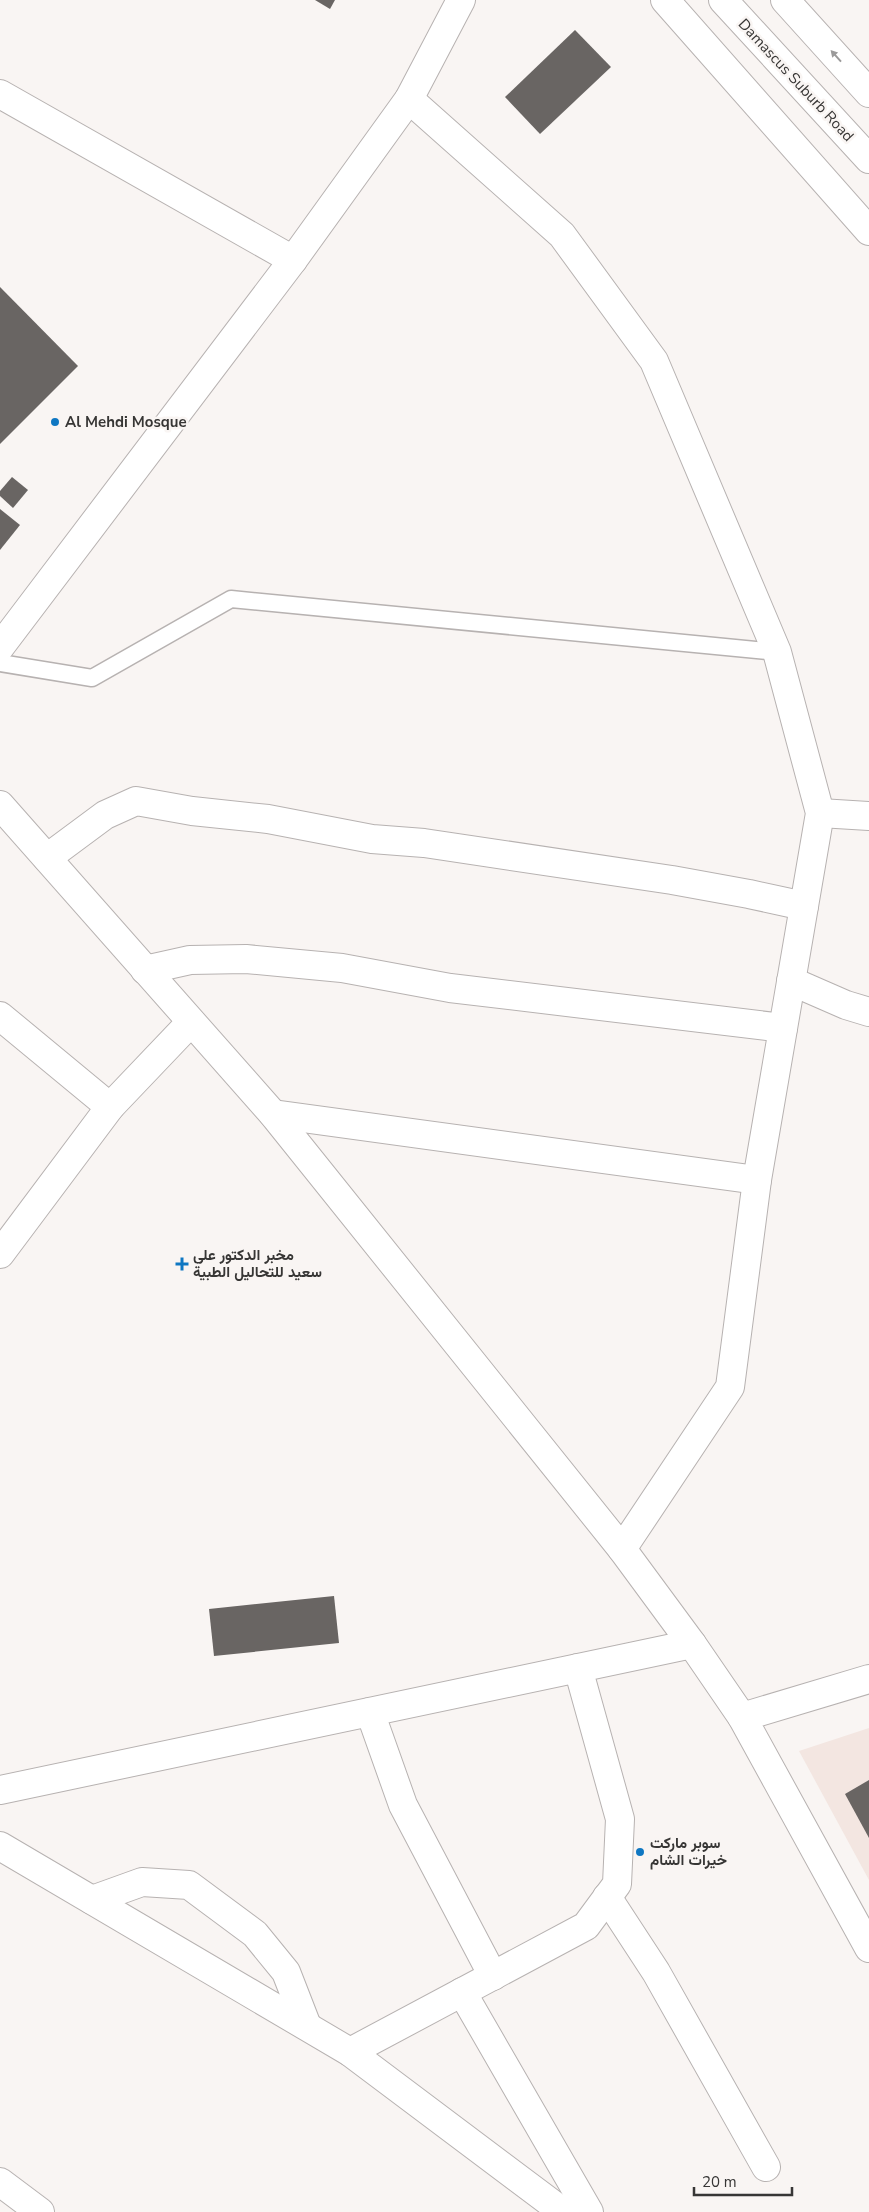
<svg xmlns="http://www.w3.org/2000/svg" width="869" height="2212" viewBox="0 0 869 2212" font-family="'Nunito Sans',Vazirmatn,sans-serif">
  <rect width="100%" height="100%" fill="#f9f5f3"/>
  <!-- built -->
  <path fill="#f3e6e1" d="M869,1728v152l-70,-129z"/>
  <!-- building -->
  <g fill="#696563">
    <path d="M315,0h20l-5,9z"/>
    <path d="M575,30l36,37 -71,67 -35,-37z"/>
    <path d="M0,287l78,79 -78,78z"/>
    <path d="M12,477l16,13 -15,18 -13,-12v-5z"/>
    <path d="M0,509l20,16 -20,25z"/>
    <path d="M334,1596l5,47 -125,13 -5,-47z"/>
    <path d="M869,1780v58l-24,-44z"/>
  </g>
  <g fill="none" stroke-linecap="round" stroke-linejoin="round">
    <!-- lane casing -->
    <g stroke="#b7b2b1" stroke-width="19">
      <path id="lane" d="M0,663l92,15 139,-79 546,53"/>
    </g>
    <!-- street casing -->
    <g stroke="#b7b2b1" stroke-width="30">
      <g id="street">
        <path d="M665,0l204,231"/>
        <path d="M0,94l293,166"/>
        <path d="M409,99l153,136 92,126 123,291 43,161 -63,367 -27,207 -108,162"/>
        <path d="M820,813l49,3"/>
        <path d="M47,858l58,-43 31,-14 56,10 76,8 104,20 52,4 248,37 77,14 55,12"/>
        <path d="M145,970l45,-10 56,-1 96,9 108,20 333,40"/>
        <path d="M791,981l55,24 23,7"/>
        <path d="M0,1016l110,91"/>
        <path d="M273,1114l484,66"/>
        <path d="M0,1254l110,-147 81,-85"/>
        <path d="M370,1712l33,93 90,171"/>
        <path d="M742,1717l127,-38"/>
        <path d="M0,1790l692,-146"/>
        <path d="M0,1846l350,206 213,160"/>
        <path d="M607,1897l49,75 110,195"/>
        <path d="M92,1900l50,-18 47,3 66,49 31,38 21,54"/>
        <path d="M462,1992l127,220"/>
        <path d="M350,2052l236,-126 31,-42 3,-65 -42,-151"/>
      </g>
    </g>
    <!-- secondary casing -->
    <g stroke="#b7b2b1" stroke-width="30">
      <g id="secondary">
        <path d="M723,0l146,159"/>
        <path d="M785,0l84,93"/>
        <path d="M0,647l293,-387 116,-161 52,-99"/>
        <path d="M0,805l273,309 349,435 70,95 50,73 127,231"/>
        <path d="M0,2182l40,30"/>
      </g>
    </g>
    <!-- lane -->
    <use href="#lane" stroke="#fff" stroke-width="16"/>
    <!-- street -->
    <use href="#street" stroke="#fff" stroke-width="28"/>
    <!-- secondary -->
    <use href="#secondary" stroke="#fff" stroke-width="28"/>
  </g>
  <!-- one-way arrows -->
  <defs><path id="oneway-solid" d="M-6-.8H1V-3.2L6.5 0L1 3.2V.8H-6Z" transform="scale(1.25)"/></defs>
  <use fill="#9b9a9a" href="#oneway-solid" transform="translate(836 56) rotate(-132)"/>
  <!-- markers -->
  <g fill="#0f77c2" stroke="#f9f5f3" stroke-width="2">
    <circle cx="55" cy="422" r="5"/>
    <path d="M179.5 1256.5h5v5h5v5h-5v5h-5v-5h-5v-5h5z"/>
    <circle cx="640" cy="1852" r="5"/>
  </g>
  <g text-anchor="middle" stroke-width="5" stroke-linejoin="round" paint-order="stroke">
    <!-- street labels -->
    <g font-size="15" fill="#373635" stroke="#f9f5f3">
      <text transform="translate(796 80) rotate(47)" y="5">Damascus Suburb Road</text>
    </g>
    <!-- poi labels -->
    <g font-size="15" font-weight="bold" fill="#373635" stroke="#f9f5f3" text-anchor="start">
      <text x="65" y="427">Al Mehdi Mosque</text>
      <text x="193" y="1260">مخبر الدكتور علي<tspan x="193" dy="17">سعيد للتحاليل الطبية</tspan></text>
      <text x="650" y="1848">سوبر ماركت<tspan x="650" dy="17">خيرات الشام</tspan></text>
    </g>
  </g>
  <!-- scale -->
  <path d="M694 2187v8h98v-8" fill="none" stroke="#373635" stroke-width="2.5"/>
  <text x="702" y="2187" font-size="15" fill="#373635" stroke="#f9f5f3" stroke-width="4" paint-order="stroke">20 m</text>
</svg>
